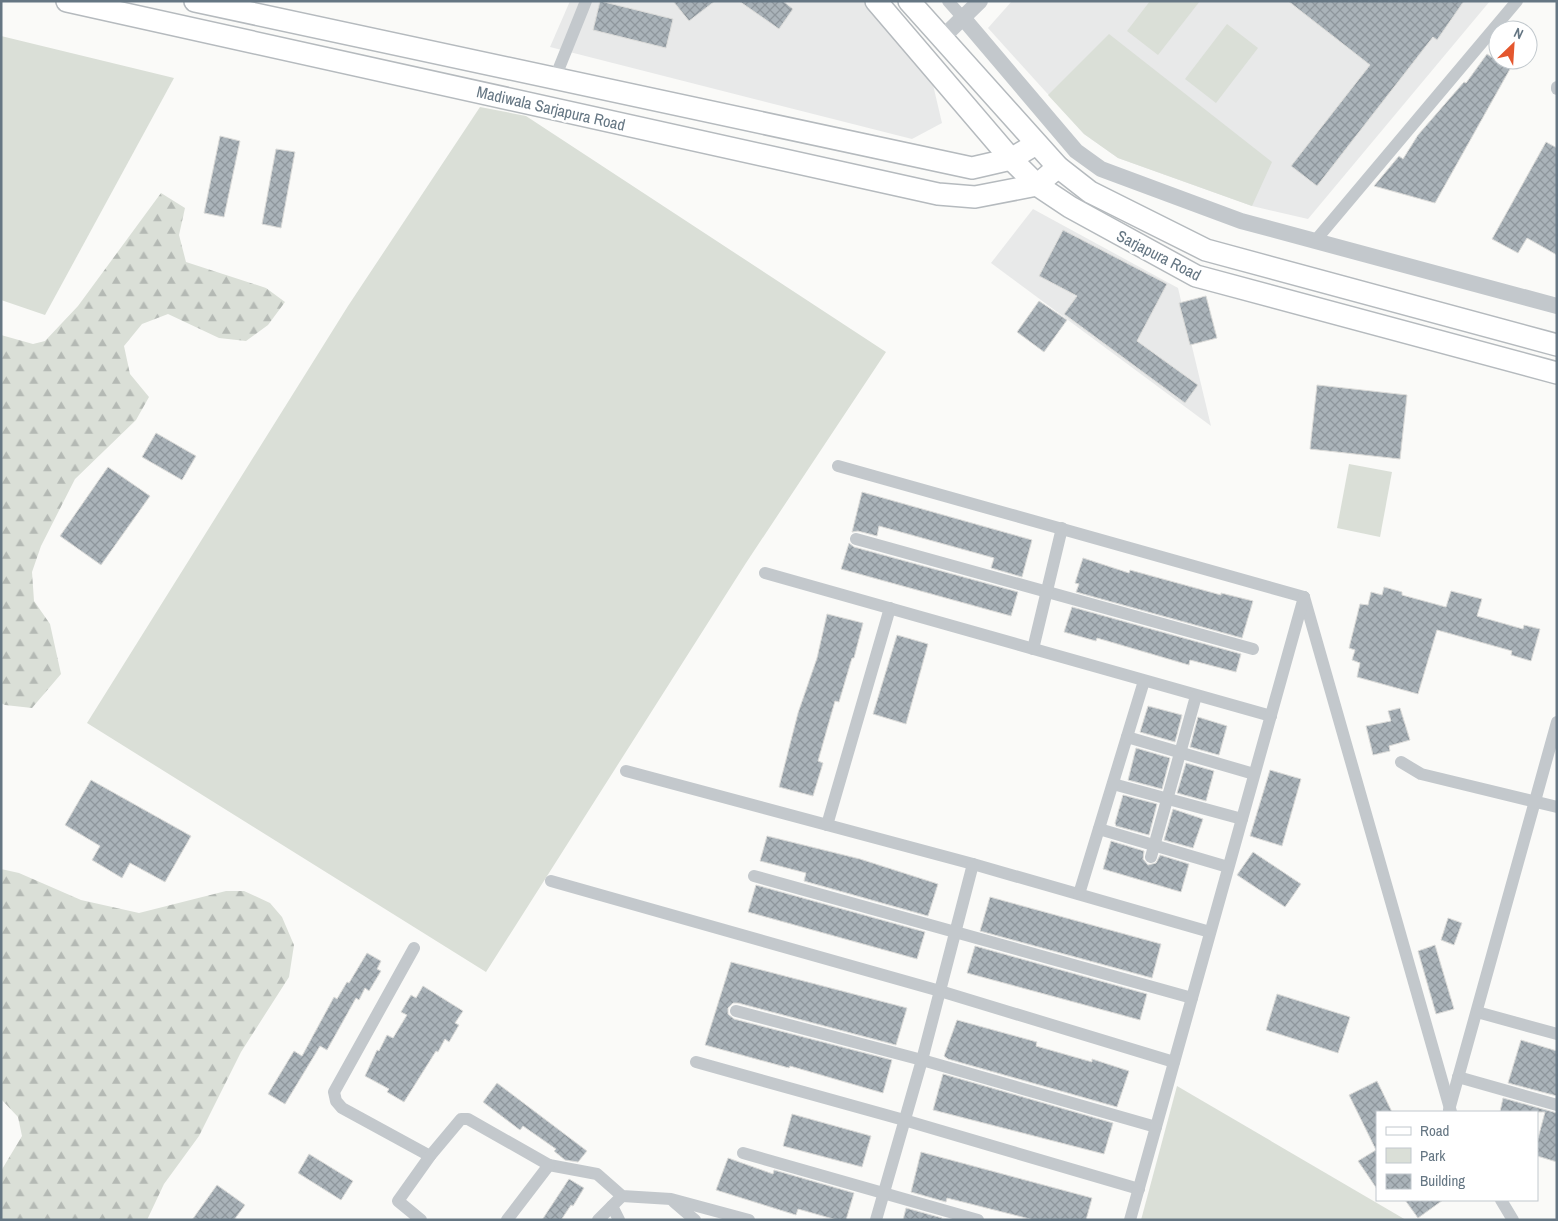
<svg xmlns="http://www.w3.org/2000/svg" width="1558" height="1221" viewBox="0 0 1558 1221" font-family="'Archivo Narrow',sans-serif">
  <defs>
    <pattern id="forest-firs" width="22" height="20" patternUnits="userSpaceOnUse" patternTransform="scale(1.25)"><rect width="22" height="20" fill="#dadfd7"/><path d="M5 1l3.5 6h-7zM16 11l3.5 6h-7z" fill="#b4b9b4"/></pattern>
    <pattern id="building-cross-hatch" width="8" height="8" patternUnits="userSpaceOnUse" patternTransform="scale(1.25)"><rect width="8" height="8" fill="#aab3b9"/><path d="M0 0l8 8M0 8l8-8" fill="none" stroke="#8e969c"/></pattern>
  </defs>
  <rect width="100%" height="100%" fill="#fafaf8"/>
  <!-- built -->
  <g fill="#e8e9e9">
    <path d="M570,1h297l63,71 12,51 -30,16 -362,-92z"/>
    <path d="M1012,1h478l-182,218 -56,-13 -134,-48 -34,-24 -96,-106z"/>
    <path d="M1033,209l145,79 33,138 -220,-163z"/>
  </g>
  <!-- forest -->
  <g fill="url(#forest-firs)">
    <path d="M161,193l24,15 -6,27 7,27 80,26 19,14 -17,23 -22,16 -27,-3 -51,-24 -26,10 -18,22 6,28 19,23 -13,23 -61,59 -34,67 -9,26 2,29 16,23 11,50 -29,34 -27,-3 -4,-2v-368l32,9 12,-3 33,-35z"/>
    <path d="M1,869l18,4 62,27 58,13 87,-22h18l26,12 12,14 12,28 -5,32 -48,75 -42,84 -35,48 -17,36h-146v-49l21,-35 -4,-19 -17,-18z"/>
  </g>
  <!-- park -->
  <g fill="#dadfd7">
    <path d="M1150,1h50l-42,54 -31,-24z"/>
    <path d="M1227,24l31,24 -42,55 -31,-24z"/>
    <path d="M1109,34l163,128 -20,44 -134,-48 -34,-24 -36,-39z"/>
    <path d="M1,36l173,42 -129,237 -44,-15z"/>
    <path d="M480,107l46,9 360,236 -140,211 -260,409 -399,-249 261,-417z"/>
    <path d="M1349,464l43,8 -12,65 -43,-9z"/>
    <path d="M1177,1086l229,134h-265z"/>
  </g>
  <!-- building -->
  <g fill="url(#building-cross-hatch)" stroke="#dcdcda">
    <path d="M600,1l73,18 -7,29 -73,-18z"/>
    <path d="M673,1h42l-26,20z"/>
    <path d="M739,1h44l10,8 -14,20z"/>
    <path d="M1288,1h176l-27,39 -4,-3 -116,149 -26,-20 79,-101z"/>
    <path d="M1487,54l23,15 -75,134 -61,-17 25,-30 4,3 15,-24 46,-53 2,1z"/>
    <path d="M220,136l20,5 -16,76 -20,-4z"/>
    <path d="M1546,142l11,6v107l-30,-17 -9,15 -26,-14z"/>
    <path d="M276,149l19,3 -14,76 -19,-4z"/>
    <path d="M1063,230l104,54 -30,57 61,44 -13,18 -121,-89 13,-18 -38,-20z"/>
    <path d="M1206,296l11,42 -27,7 -11,-42z"/>
    <path d="M1039,301l28,19 -23,32 -27,-20z"/>
    <path d="M1317,385l90,10 -7,64 -90,-10z"/>
    <path d="M156,433l40,23 -14,24 -40,-23z"/>
    <path d="M108,467l42,29 -49,69 -41,-29z"/>
    <path d="M862,492l170,48 -10,37 -31,-9 3,-10 -115,-32 -2,10 -19,-5 -6,1z"/>
    <path d="M849,543l5,4 164,45 -7,24 -170,-47z"/>
    <path d="M1083,558l46,15 1,-3 91,25v-2l32,8 -11,37 -166,-46 3,-8 -4,-1z"/>
    <path d="M1384,587l18,5v3l44,12 5,-16 31,8 -5,17 46,13 1,-4 16,4 -9,32 -20,-6 1,-4 -75,-21 -19,64 -61,-17 3,-14 -8,-3 3,-10 -6,-2 11,-44 8,1 3,-13 11,3z"/>
    <path d="M1072,607l169,47 -5,18 -46,-12 -1,5 -92,-27 -1,3 -32,-9z"/>
    <path d="M827,614l36,9 -9,35h-2l-13,44 -4,-1 -17,60 5,2 -10,33 -34,-9 19,-74 19,-55z"/>
    <path d="M897,635l31,9 -22,80 -33,-10z"/>
    <path d="M1148,706l34,9 -7,27 -35,-10z"/>
    <path d="M1400,708l10,32 -21,6 1,5 -17,4 -7,-29 25,-5 -3,-10z"/>
    <path d="M1198,717l29,9 -8,29 -29,-8z"/>
    <path d="M1136,748l34,10 -8,31 -34,-9z"/>
    <path d="M1186,763l28,8 -8,30 -29,-8z"/>
    <path d="M1270,770l31,9 -19,67 -32,-10z"/>
    <path d="M91,780l100,56 -26,46 -35,-19 -8,15 -30,-18 8,-14 -35,-21z"/>
    <path d="M1123,795l34,9 -8,31 -33,-9 -1,-3z"/>
    <path d="M1173,809l30,10 -10,29 -29,-8z"/>
    <path d="M767,836l93,23 78,25 -10,32 -124,-35 2,-8 -46,-12z"/>
    <path d="M1111,841l33,10 -1,8 5,6 8,-2 4,-8 29,9 -8,28 -78,-23z"/>
    <path d="M1253,852l48,32 -16,23 -48,-32z"/>
    <path d="M756,885l169,47 -8,27 -169,-47z"/>
    <path d="M990,897l171,47 -9,34 -172,-47z"/>
    <path d="M1448,918l14,5 -8,22 -13,-5z"/>
    <path d="M1435,945l19,64 -18,5 -18,-63z"/>
    <path d="M975,946l172,48 -7,26 -173,-47z"/>
    <path d="M367,953l14,8 -4,8 4,2 -12,20 -4,-3 -6,12 -3,-2 -29,52 -7,-4 -35,58 -17,-10 26,-43 8,5 32,-59 3,2 10,-17 2,1z"/>
    <path d="M731,962l176,46 -11,37 -158,-42h-5l-5,5v6l6,5 158,41 -9,33 -93,-27 -1,2 -84,-23z"/>
    <path d="M423,986l40,25 -8,12 4,2 -10,17 -4,-3 -7,13 -2,-1 -32,51 -17,-10 2,-3 -24,-13 12,-26 2,1 8,-16 6,3 14,-23 -6,-3 10,-17 5,3z"/>
    <path d="M1277,994l73,23 -12,36 -72,-23z"/>
    <path d="M957,1020l80,22 -1,4 56,16v-3l37,12 -12,36 -169,-48 -4,-3z"/>
    <path d="M1521,1040l36,11v45l-49,-13z"/>
    <path d="M943,1074l170,49 -9,31 -171,-44z"/>
    <path d="M1377,1081l15,31h-15v77l-19,-28 18,-11 -27,-55z"/>
    <path d="M497,1083l90,68 -9,11 -13,-2 -11,-9 2,-2 -33,-23 -3,4 -37,-28z"/>
    <path d="M1503,1098l54,15v49l-20,-6v-14l8,-30h-45z"/>
    <path d="M792,1114l79,22 -9,31 -79,-21z"/>
    <path d="M921,1152l171,46 -6,22h-52l-87,-22 -1,4 -35,-10z"/>
    <path d="M309,1154l44,27 -12,19 -43,-27z"/>
    <path d="M728,1158l45,16 1,-4 80,23 -8,27h-9l-39,-11 -2,6 -80,-25z"/>
    <path d="M569,1179l15,9 -11,18 -2,-1 -10,15h-19z"/>
    <path d="M217,1185l28,20 -11,15h-42z"/>
    <path d="M1405,1200h38l-25,18z"/>
    <path d="M906,1208l36,10 -1,2h-38z"/>
  </g>
  <g fill="none" stroke-linecap="round" stroke-linejoin="round">
    <!-- primary casing -->
    <g stroke="#b5babe" stroke-width="24">
      <g id="primary">
        <path d="M67,1l871,193 37,3 62,-12 21,-18"/>
        <path d="M195,1l777,167 39,-9 25,-15"/>
        <path d="M876,1l135,158 26,26 33,22 126,69 361,97"/>
        <path d="M909,1l149,166 32,25 116,58 351,95"/>
      </g>
    </g>
    <!-- minor -->
    <g stroke="#c3c8cc" stroke-width="12">
      <path d="M948,1l16,18"/>
      <path d="M555,78l31,-77"/>
      <path d="M1557,87v2"/>
      <path d="M1315,241l202,-240"/>
      <path d="M838,466l466,131"/>
      <path d="M856,539l397,110"/>
      <path d="M765,573l506,143"/>
      <path d="M1304,597l147,515"/>
      <path d="M1033,649l29,-121"/>
      <path d="M1127,737l127,37"/>
      <path d="M1401,762l20,12 136,33"/>
      <path d="M626,771l347,93 237,68"/>
      <path d="M1113,784l129,35"/>
      <path d="M827,825l63,-217"/>
      <path d="M1099,829l129,38"/>
      <path d="M1151,857l45,-161"/>
      <path d="M754,876l438,122"/>
      <path d="M551,881l389,110 234,71"/>
      <path d="M1079,894l65,-213"/>
      <path d="M414,948l-80,144 2,9 6,7 88,48"/>
      <path d="M736,1011l186,49 234,67"/>
      <path d="M1477,1012l80,22"/>
      <path d="M696,1062l208,58 235,69"/>
      <path d="M1458,1077l99,28"/>
      <path d="M1449,1110l108,-388"/>
      <path d="M743,1153l235,67"/>
      <path d="M549,1165l48,9 25,22 49,3 78,21"/>
      <path d="M1501,1200l12,20"/>
      <path d="M674,1202l21,18"/>
      <path d="M421,1220l-23,-19 32,-45 31,-37h7l81,46 -42,55"/>
      <path d="M598,1220l14,-14"/>
      <path d="M619,1220l-7,-14 10,-10"/>
      <path d="M876,1220l46,-160 51,-196"/>
      <path d="M1130,1220l174,-623"/>
    </g>
    <!-- tertiary -->
    <g stroke="#c3c8cc" stroke-width="16">
      <path d="M964,19l112,132 25,18 140,52 316,85"/>
      <path d="M942,38l38,-37"/>
    </g>
    <!-- primary -->
    <use href="#primary" stroke="#fff" stroke-width="21"/>
  </g>
  <g text-anchor="middle" stroke-width="5" stroke-linejoin="round" paint-order="stroke">
    <!-- street labels -->
    <g font-size="16" fill="#657683" stroke="#fff">
      <text transform="translate(551 108) rotate(13)" y="6">Madiwala Sarjapura Road</text>
      <text transform="translate(1159 255) rotate(27)" y="6">Sarjapura Road</text>
    </g>
  </g>
  <!-- border -->
  <rect width="1558" height="1221" fill="none" stroke="#657683" stroke-width="5"/>
  <!-- legend -->
  <rect x="1376" y="1111" width="162" height="90" fill="#ffffff" stroke="#c1c8cd"/>
  <rect x="1386" y="1127" width="25" height="8" fill="#ffffff" stroke="#c1c8cd"/>
  <text x="1420" y="1136" font-size="15" fill="#657683">Road</text>
  <rect x="1386" y="1148" width="25" height="15" fill="#dadfd7" stroke="#c1c8cd"/>
  <text x="1420" y="1161" font-size="15" fill="#657683">Park</text>
  <rect x="1386" y="1174" width="25" height="15" fill="url(#building-cross-hatch)" stroke="#c1c8cd"/>
  <text x="1420" y="1186" font-size="15" fill="#657683">Building</text>
  <!-- north arrow -->
  <g transform="translate(1513 45) rotate(25)"><circle r="24" fill="#ffffff" stroke="#c1c8cd"/>
  <path d="M0-4L9 19L0 12L-9 19Z" fill="#e4572e"/>
  <text y="-8" font-size="14" font-weight="bold" text-anchor="middle" fill="#657683">N</text>
  </g>
</svg>
